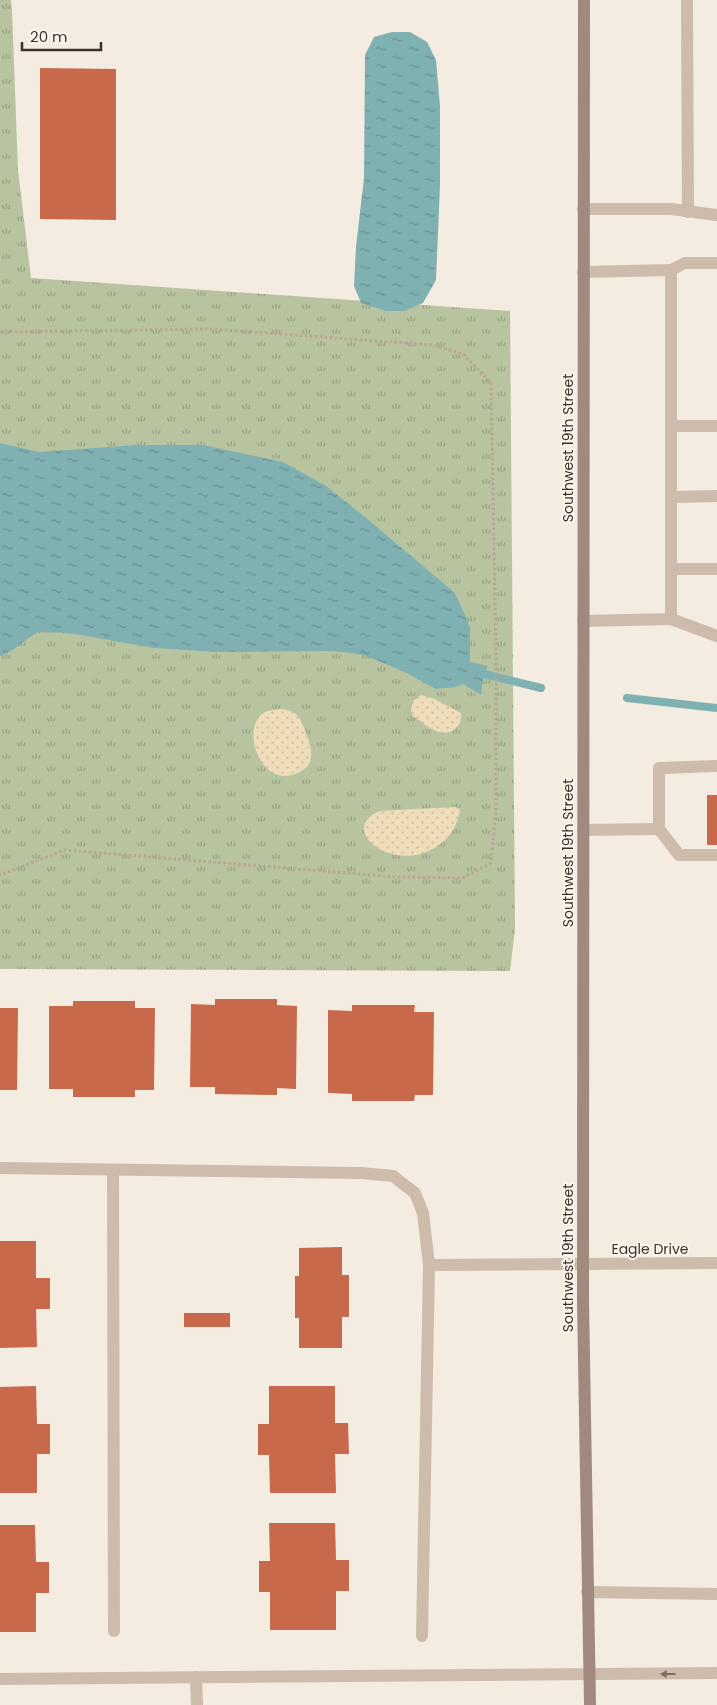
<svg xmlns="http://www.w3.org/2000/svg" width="717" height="1705" viewBox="0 0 717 1705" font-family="Poppins,sans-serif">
  <defs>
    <pattern id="grass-tufts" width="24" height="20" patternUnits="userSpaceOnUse" patternTransform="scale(1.25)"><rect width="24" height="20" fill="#b8c4a0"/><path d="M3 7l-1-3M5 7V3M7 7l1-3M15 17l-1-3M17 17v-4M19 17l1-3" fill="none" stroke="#97a083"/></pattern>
    <pattern id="sand-dots" width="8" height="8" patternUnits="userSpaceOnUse" patternTransform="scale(1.25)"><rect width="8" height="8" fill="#efdcb8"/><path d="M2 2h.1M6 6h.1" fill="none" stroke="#cebd9e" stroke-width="1.8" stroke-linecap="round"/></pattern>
    <pattern id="water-ripples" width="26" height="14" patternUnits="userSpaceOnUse" patternTransform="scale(1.25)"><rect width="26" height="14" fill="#7fb0b2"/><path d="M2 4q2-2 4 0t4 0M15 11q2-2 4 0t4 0" fill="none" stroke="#699091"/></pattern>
  </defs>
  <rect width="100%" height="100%" fill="#f4ebe1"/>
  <!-- grass -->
  <path fill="url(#grass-tufts)" d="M0,0h11l1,11 6,159 13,108 479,33 5,618 -5,42 -510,-2z"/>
  <!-- sand -->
  <g fill="url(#sand-dots)">
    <path d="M421,695l11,3 29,15c1,6 -1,11 -5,15 -14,13 -31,-4 -43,-12l-2,-5 2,-10z"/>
    <path d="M282,709c5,1 10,2 14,5 6,5 14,28 15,36 1,10 -2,17 -11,22 -39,20 -60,-42 -37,-59 5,-3 13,-3 19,-4z"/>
    <path d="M454,807l5,1 1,2c-3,17 -10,28 -24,37 -43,28 -100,-18 -56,-36z"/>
  </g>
  <!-- water -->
  <g fill="url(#water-ripples)">
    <path d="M392,32h18l17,10 9,18 4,46v80l-4,94 -13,23 -19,8h-18l-25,-8 -7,-17 2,-39 8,-69 1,-123 9,-18z"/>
    <path d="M0,443l39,9 97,-7h67l80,17 43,24 39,31 90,76 15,34v35l18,4 -4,8 -3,21 -18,-11 -8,3 -19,2 -31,-17 -41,-17 -12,-2 -20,-2 -113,1 -65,-4 -85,-15 -32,-1 -26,19 -11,5z"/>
  </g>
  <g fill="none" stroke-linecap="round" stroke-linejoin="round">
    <!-- stream -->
    <g stroke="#7fb0b2" stroke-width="8">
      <path d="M484,674l57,14"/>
      <path d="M627,698l90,10"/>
    </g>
  </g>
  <!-- building -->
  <g fill="#c8694b">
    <path d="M40,68l76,1v151l-76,-1z"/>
    <rect x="707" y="795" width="10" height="50"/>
    <path d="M215,999h62v6l20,1 -1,83 -19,-1v7l-62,-1v-7h-25l1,-83 24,1z"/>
    <path d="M73,1001h62v7h20l-1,82h-19v7h-62v-8h-24v-83h24z"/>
    <path d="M352,1005h63l-1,7h20l-1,83h-18l-1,6h-62v-7l-24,-1v-83l24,1z"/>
    <path d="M0,1008h18l-1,82h-17z"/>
    <path d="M0,1241h36v37h14v31h-14l1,38 -37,1z"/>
    <path d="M342,1247v28h7v42h-7v31h-43v-30h-4v-42h4v-28z"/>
    <rect x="184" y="1313" width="46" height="14"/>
    <path d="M36,1386l1,38h13v30h-13v39h-37v-106z"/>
    <path d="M269,1386h66v37h13l1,31h-14l1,39h-66l-1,-38h-11v-31h11z"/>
    <path d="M269,1523h66l1,37h13v31h-13v39h-66v-38h-11v-31h11z"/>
    <path d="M0,1525h35l1,37h13v31h-13v39h-36z"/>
  </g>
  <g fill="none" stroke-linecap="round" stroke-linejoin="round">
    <!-- path -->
    <path stroke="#b9a596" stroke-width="3" stroke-dasharray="2.5 2.5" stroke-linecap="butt" d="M0,332l212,-3 220,16 31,9 28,29 5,274v154l-5,52 -28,15 -67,-1 -331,-27 -65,25"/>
    <!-- lane -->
    <g stroke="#cdbbac" stroke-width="12">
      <path d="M687,0l1,212"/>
      <path d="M583,209h88l46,6"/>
      <path d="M583,272l88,-2 14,-7h32"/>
      <path d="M672,426h45"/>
      <path d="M672,497l45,-1"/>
      <path d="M672,569h45"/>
      <path d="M671,619l46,17"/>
      <path d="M583,621l88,-2v-349"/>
      <path d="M717,766l-58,2v61l20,26h38"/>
      <path d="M583,830l76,-1"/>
      <path d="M587,1592l130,2"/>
      <path d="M196,1677l1,28"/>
      <path d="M0,1679l717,-6"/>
    </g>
    <!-- street -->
    <g stroke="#cdbbac" stroke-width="12">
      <path d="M0,1168l361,5 32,3 22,17 8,20 6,52 -7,371"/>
      <path d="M113,1170l1,461"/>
      <path d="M429,1265l288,-2"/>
    </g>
    <!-- secondary -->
    <path stroke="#a18a7d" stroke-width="12" d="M584,0l-1,1300 7,405"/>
  </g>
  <!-- one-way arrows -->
  <defs><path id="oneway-solid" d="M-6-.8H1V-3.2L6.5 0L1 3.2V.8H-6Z" transform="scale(1.25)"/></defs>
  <use fill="#7d6f65" href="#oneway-solid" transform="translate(668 1674) rotate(180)"/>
  <g text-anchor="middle" stroke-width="4" stroke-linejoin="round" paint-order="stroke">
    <!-- street labels -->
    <g font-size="14" fill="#3b302b" stroke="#fbf5ee">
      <text transform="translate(568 448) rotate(-90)" y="5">Southwest 19th Street</text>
      <text transform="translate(568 853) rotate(-90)" y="5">Southwest 19th Street</text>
      <text x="650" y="1254">Eagle Drive</text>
      <text transform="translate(568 1258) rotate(-90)" y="5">Southwest 19th Street</text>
    </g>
  </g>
  <!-- scale -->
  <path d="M22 42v8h79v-8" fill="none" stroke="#3b302b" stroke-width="2.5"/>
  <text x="30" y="42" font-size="15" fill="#3b302b" stroke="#fbf5ee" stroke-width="4" paint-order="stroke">20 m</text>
</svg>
